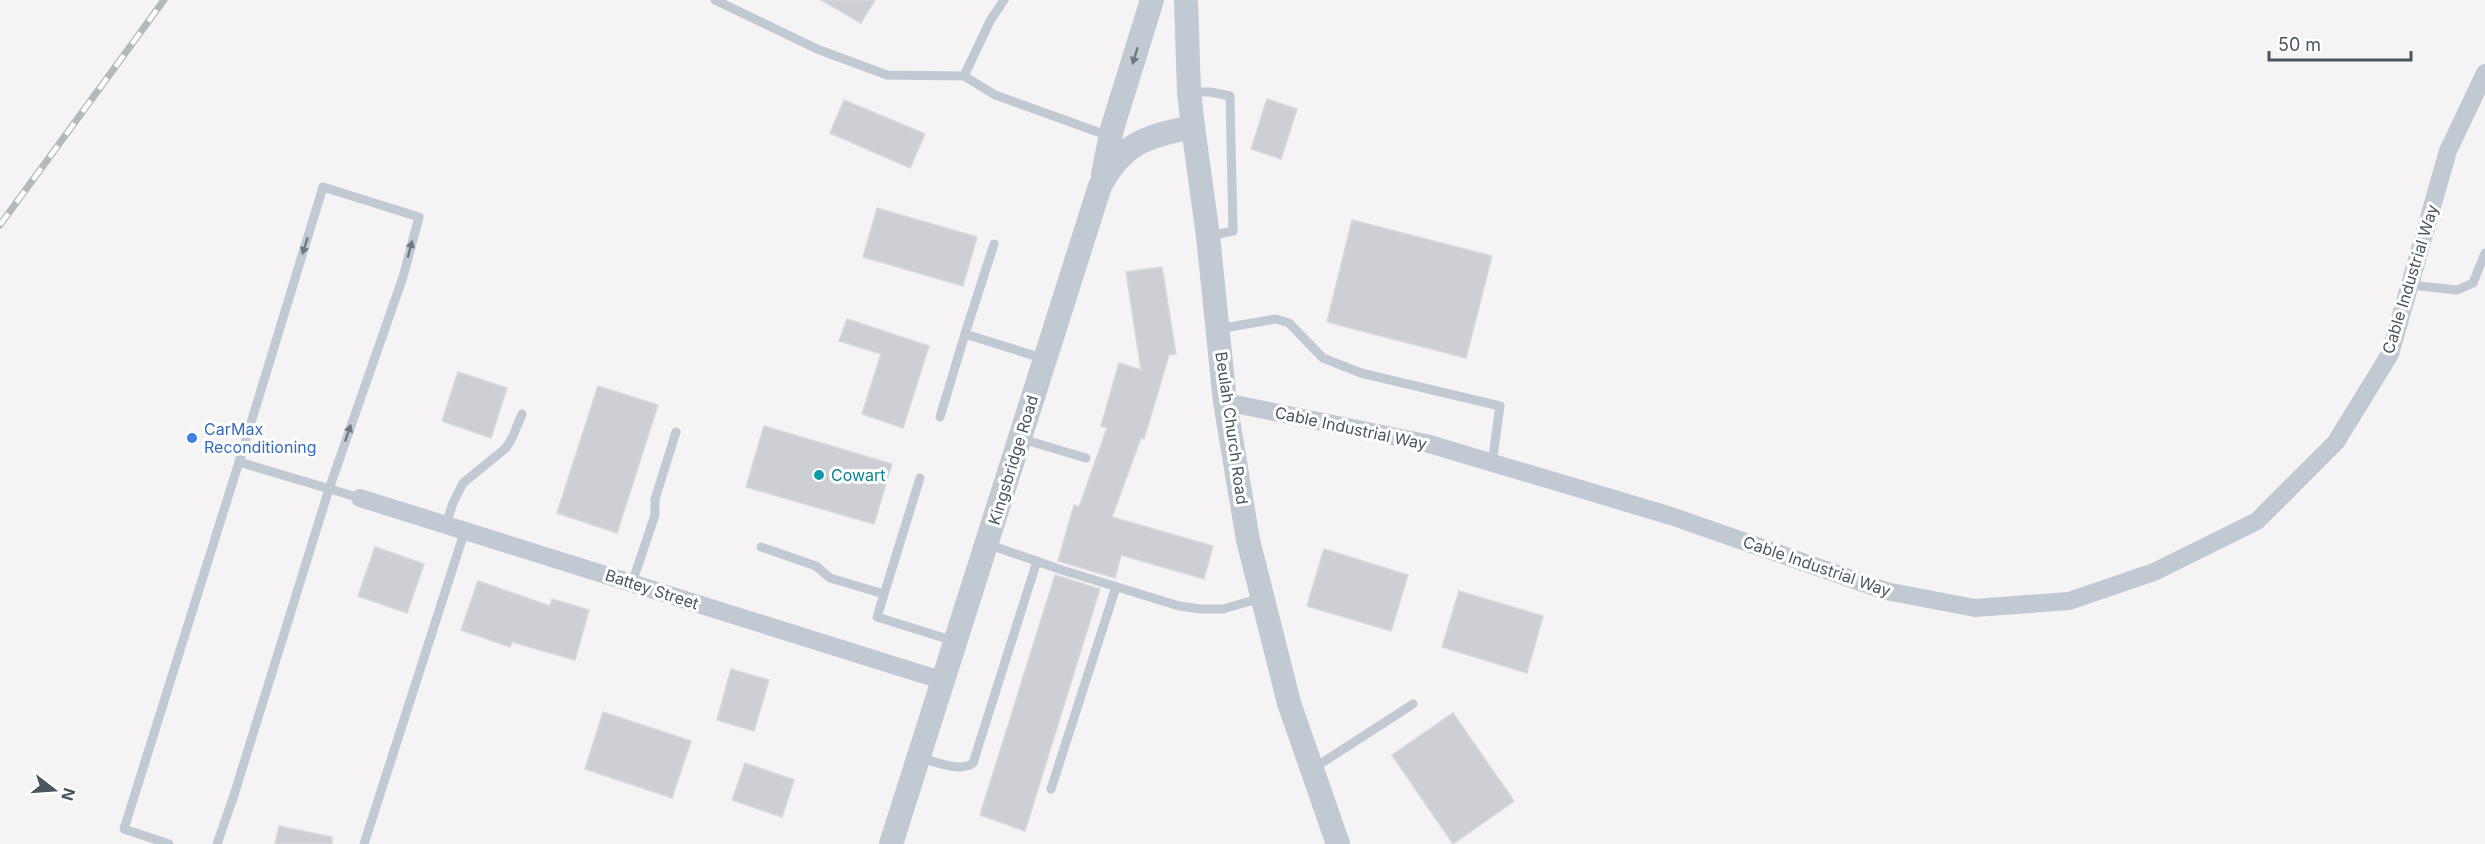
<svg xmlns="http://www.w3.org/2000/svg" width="2485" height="844" viewBox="0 0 2485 844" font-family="Inter,sans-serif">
  <rect width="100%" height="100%" fill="#f5f3f3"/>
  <!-- building -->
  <g fill="#cdcfd5" stroke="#d7d9de" stroke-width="1.5">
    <path d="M821,0h54l-14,23z"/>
    <path d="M1267,99l30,10 -16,50 -30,-10z"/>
    <path d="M844,100l81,34 -15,34 -80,-35z"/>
    <path d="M877,208l100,29 -14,49 -100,-29z"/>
    <path d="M1352,220l140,36 -26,102 -139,-36z"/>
    <path d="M1162,267l14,87 -7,1 -25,84 -3,-1 -29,79 101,29 -9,33 -83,-24 -6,23 -57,-17 16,-56 5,2 28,-79 -6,-2 18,-63 22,7 -15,-98z"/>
    <path d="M847,319l82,27 -26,82 -41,-14 19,-60 -42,-13z"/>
    <path d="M458,372l49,16 -16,50 -49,-17z"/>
    <path d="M598,386l60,19 -41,128 -60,-20z"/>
    <path d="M764,426l128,38 -18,60 -128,-37z"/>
    <path d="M375,547l49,17 -17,49 -49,-17z"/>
    <path d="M1324,549l84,26 -17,56 -84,-25z"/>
    <path d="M1055,575l45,14 -75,242 -45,-16z"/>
    <path d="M478,581l72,25 2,-7 37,11 -14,50 -63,-18 -2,5 -49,-17z"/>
    <path d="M1459,591l84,25 -16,57 -85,-26z"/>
    <path d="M731,669l38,11 -15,51 -37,-11z"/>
    <path d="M603,712l88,29 -19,57 -87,-29z"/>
    <path d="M1453,713l61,88 -61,43 -61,-89z"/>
    <path d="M745,763l49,17 -12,37 -50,-17z"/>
    <path d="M279,826l53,11v7h-57z"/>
  </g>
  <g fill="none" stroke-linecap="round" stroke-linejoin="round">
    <!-- service -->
    <g stroke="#c1cad2" stroke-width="9">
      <path d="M715,0l102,49 70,26 77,1 26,-55 14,-21"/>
      <path d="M964,76l31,19 114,41"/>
      <path d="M1191,92h19l20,4 3,135 -25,5"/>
      <path d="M994,244l-29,90 80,25"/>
      <path d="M2410,285l47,5 16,-7 12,-30"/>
      <path d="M1218,329l58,-10 13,4 34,35 38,15 139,33 -8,57"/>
      <path d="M940,417l25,-83"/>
      <path d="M1022,439l64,19"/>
      <path d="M920,478l-43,139 77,24"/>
      <path d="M446,524l7,-21 10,-20 43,-35 7,-12 9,-22"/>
      <path d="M987,544l75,26 117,36 22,3h22l38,-11"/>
      <path d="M761,547l55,19 14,12 54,16"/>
      <path d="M632,583l23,-68v-16l21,-67"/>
      <path d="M920,758c15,3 40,15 53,5l64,-202"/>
      <path d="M1314,768l99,-64"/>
      <path d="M1051,789l65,-202"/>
      <path d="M169,844l-45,-15 115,-367 121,36"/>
      <path d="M217,844l17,-49 95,-306 74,-212 16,-60 -96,-30 -84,275"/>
      <path d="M364,844l101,-314"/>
    </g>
    <!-- minor -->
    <g stroke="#c1cad2" stroke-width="18">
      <path d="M1225,402l201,41 245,73 215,75 89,17 94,-7 85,-29 103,-51 79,-79 54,-88 58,-203 37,-78"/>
      <path d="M360,498l584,183"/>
    </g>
    <!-- tertiary -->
    <g stroke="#c1cad2" stroke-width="24">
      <path d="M1186,0l3,92 4,35 15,109 17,166 23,138 41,163 49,141"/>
      <path d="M1103,174l9,-45 40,-129"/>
      <path d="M891,844l209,-658c23,-44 48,-50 93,-59"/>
    </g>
    <!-- rail casing -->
    <g stroke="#b5b8bd" stroke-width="7">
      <path id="rail" d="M0,225l164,-225"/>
    </g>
    <!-- rail -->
    <use href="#rail" stroke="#fff" stroke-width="4.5" stroke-dasharray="14" stroke-linecap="butt"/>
  </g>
  <!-- one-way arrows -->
  <defs><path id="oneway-solid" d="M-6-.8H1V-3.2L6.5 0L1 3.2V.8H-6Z" transform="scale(1.5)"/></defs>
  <g fill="#6e7983">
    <use href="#oneway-solid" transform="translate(1135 56) rotate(107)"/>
    <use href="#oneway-solid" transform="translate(305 246) rotate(107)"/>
    <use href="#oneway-solid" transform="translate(410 249) rotate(-75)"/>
    <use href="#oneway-solid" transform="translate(348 433) rotate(-71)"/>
  </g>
  <!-- markers -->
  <circle fill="#3f7fe0" stroke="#fff" stroke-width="2" cx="192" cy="438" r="6"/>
  <circle fill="#0f9aa8" stroke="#fff" stroke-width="2" cx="819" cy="475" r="6"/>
  <g text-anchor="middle" stroke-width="6" stroke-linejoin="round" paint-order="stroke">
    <!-- street labels -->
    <g font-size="16" fill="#4a5661" stroke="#fff">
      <text transform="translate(2410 279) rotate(-73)" y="6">Cable Industrial Way</text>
      <text transform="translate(1232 428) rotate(82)" y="6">Beulah Church Road</text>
      <text transform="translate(1351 428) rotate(12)" y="6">Cable Industrial Way</text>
      <text transform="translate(1013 460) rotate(-73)" y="6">Kingsbridge Road</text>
      <text transform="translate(1817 566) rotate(19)" y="6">Cable Industrial Way</text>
      <text transform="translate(652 589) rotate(18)" y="6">Battey Street</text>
    </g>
    <!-- shop labels -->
    <g font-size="16" fill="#366cbe" stroke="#fff" text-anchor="start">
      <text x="204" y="435">CarMax<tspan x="204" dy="18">Reconditioning</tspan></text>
    </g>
    <!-- culture labels -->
    <g font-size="16" fill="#0d838f" stroke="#fff" text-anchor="start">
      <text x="831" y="481">Cowart</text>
    </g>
  </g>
  <!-- north arrow -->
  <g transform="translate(54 790) rotate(107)" stroke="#ffffff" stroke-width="4.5" paint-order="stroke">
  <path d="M0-4.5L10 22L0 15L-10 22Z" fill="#4a5661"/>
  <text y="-9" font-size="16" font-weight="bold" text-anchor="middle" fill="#4a5661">N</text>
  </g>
  <!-- scale -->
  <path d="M2269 51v9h142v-9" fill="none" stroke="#4a5661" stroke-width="3"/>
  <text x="2278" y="51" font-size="18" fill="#4a5661" stroke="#ffffff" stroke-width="4.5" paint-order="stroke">50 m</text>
</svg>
